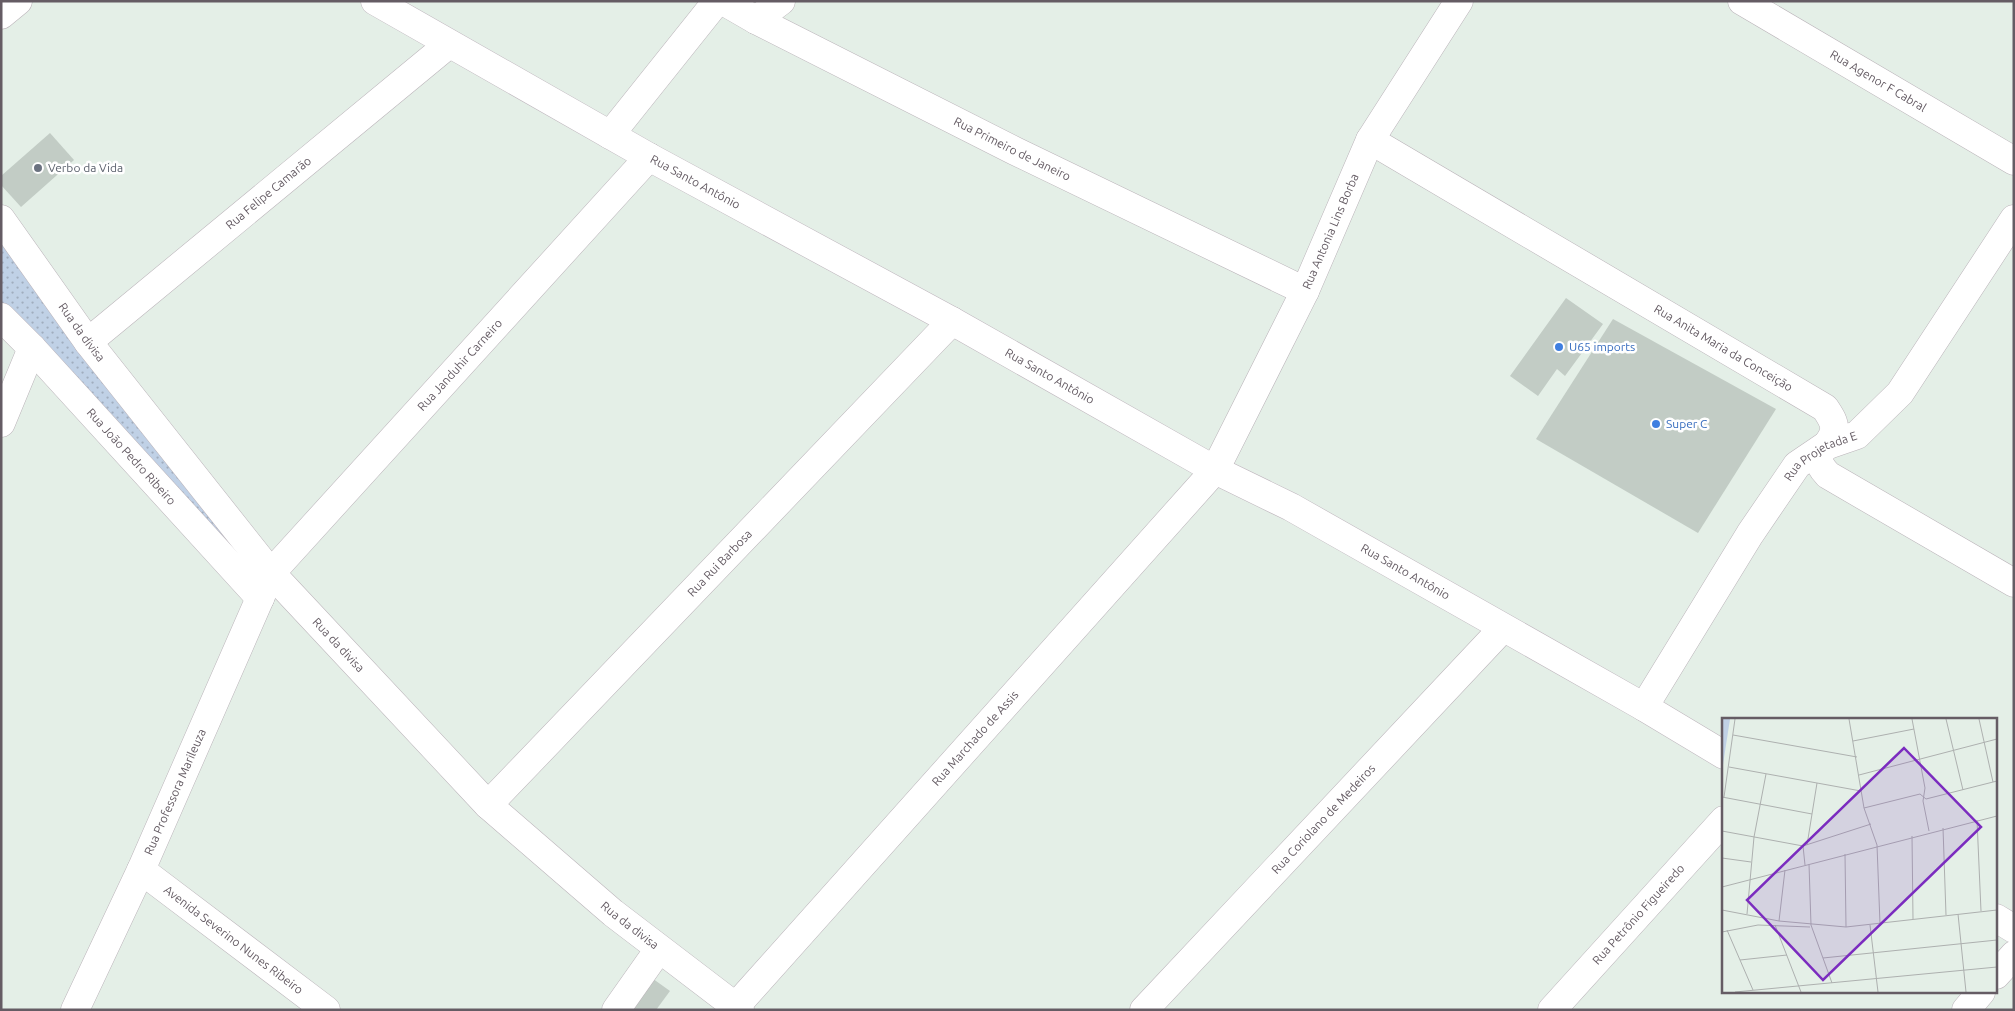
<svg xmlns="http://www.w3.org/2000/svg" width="2015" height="1011" viewBox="0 0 2015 1011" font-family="Ubuntu,sans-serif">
  <defs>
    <pattern id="park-dots" width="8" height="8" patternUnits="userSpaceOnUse" patternTransform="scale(1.25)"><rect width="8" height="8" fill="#c0d1e6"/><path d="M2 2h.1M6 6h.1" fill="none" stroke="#a0adbe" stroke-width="1.8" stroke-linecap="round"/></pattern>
  </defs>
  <rect width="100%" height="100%" fill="#e4efe7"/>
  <!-- park -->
  <path fill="url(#park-dots)" d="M1,234l255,325 -2,16 -227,-247 -26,-26z"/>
  <!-- building -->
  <g fill="#c2ccc5">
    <path d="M50,133l24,27 -53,47 -20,-22v-9z"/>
    <path d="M1566,298l37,26 -38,52 -8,-7 -19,27 -28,-20z"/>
    <path d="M1613,319l163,90 -78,124 -162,-94z"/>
    <path d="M649,976l21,15 -14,19h-31z"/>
  </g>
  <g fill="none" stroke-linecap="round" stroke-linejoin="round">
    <!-- street casing -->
    <g stroke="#bbb4ba" stroke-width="29">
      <g id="street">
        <path id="s1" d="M723,1l33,19 259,131 290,140"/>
        <path id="s2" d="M1742,1l272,160"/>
        <path d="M1,15l17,-14"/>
        <path d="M756,20l25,-19"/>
        <path d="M610,135l107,-134"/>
        <path id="s3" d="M1370,140l455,268c4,6 10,14 9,22 -3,21 -29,21 -6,45l186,108"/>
        <path id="s4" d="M1,219l87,123 183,231 217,232 125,108 127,97"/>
        <path id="s5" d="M1,317l31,31 228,250"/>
        <path id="s6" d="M88,342l361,-298"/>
        <path d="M1,423l31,-75"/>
        <path id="s7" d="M1644,707l106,-173 47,-69 28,-19 32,-11 43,-42 114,-174"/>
        <path id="s8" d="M488,805l464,-484"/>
        <path id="s9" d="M141,870l185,140"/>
        <path d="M1996,975l18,-20"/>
        <path id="s10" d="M736,1006l479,-536 90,-179 65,-151 89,-139"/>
        <path id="s11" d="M75,1010l66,-140 130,-297 378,-416"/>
        <path d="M616,1010l43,-61"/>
        <path id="s12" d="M1144,1010l359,-382"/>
        <path id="s13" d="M1552,1010l172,-190"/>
        <path d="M1966,1010l15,-18"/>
      </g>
    </g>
    <!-- secondary casing -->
    <g stroke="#beb5bd" stroke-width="29">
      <g id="secondary">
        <path id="s14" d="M375,1l274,156 303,164 263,149 76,37 353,200 80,48"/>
        <path d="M1996,918l18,11"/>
      </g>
    </g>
    <!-- street -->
    <use href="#street" stroke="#fff" stroke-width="28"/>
    <!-- secondary -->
    <use href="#secondary" stroke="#fff" stroke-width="28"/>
  </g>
  <!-- markers -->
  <circle fill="#6b7280" stroke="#fff" stroke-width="2" cx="38" cy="168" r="5"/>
  <g fill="#3f7fe0" stroke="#fff" stroke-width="2">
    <circle cx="1559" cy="347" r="5"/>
    <circle cx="1656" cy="424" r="5"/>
  </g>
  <g text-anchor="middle" stroke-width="5" stroke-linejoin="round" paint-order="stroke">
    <!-- street labels -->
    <g font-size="12" fill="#655c64" stroke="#fff">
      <text dy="4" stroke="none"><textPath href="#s2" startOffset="158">Rua Agenor F Cabral</textPath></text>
      <text dy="4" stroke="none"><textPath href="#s1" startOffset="325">Rua Primeiro de Janeiro</textPath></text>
      <text dy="4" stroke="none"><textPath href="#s14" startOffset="368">Rua Santo Antônio</textPath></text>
      <text dy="4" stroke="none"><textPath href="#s6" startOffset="234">Rua Felipe Camarão</textPath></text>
      <text dy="4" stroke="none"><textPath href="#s10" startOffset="984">Rua Antonia Lins Borba</textPath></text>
      <text dy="4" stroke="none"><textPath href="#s4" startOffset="139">Rua da divisa</textPath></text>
      <text dy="4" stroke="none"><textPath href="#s3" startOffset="410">Rua Anita Maria da Conceição</textPath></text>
      <text dy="4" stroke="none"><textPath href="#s11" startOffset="760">Rua Janduhir Carneiro</textPath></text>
      <text dy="4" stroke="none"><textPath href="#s14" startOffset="772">Rua Santo Antônio</textPath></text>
      <text dy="4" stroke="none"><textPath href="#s5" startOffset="191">Rua João Pedro Ribeiro</textPath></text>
      <text dy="4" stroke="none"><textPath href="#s7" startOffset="311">Rua Projetada E</textPath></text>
      <text dy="4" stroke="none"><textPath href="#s8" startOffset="335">Rua Rui Barbosa</textPath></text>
      <text dy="4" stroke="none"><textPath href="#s14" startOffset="1178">Rua Santo Antônio</textPath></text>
      <text dy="4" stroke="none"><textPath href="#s4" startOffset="544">Rua da divisa</textPath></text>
      <text dy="4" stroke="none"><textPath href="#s10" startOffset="359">Rua Marchado de Assis</textPath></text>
      <text dy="4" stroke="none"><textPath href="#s11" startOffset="240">Rua Professora Marileuza</textPath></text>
      <text dy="4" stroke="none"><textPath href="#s12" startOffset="262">Rua Coriolano de Medeiros</textPath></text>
      <text dy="4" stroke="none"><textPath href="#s13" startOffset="129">Rua Petrônio Figueiredo</textPath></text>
      <text dy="4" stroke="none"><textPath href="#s4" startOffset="949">Rua da divisa</textPath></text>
      <text dy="4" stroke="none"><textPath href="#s9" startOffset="116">Avenida Severino Nunes Ribeiro</textPath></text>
    </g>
    <!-- worship labels -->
    <g font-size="12" fill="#5b616d" stroke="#fff" text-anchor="start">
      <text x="48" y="172">Verbo da Vida</text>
    </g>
    <!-- shop labels -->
    <g font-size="12" fill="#366cbe" stroke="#fff" text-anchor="start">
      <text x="1569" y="351">U65 imports</text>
      <text x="1666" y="428">Super C</text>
    </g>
  </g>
  <!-- overview -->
  <g transform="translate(1722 718)">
    <rect width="275" height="275" fill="#e4efe7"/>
    <path d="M0,1h8l-8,52z" fill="#c0d1e6"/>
    <path fill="none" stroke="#adb0af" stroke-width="1" d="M127,1l15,89 13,37 3,79M190,1l13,69 -2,13 6,30M224,1l17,71M257,1l14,63M11,17l124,22M131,23l61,-12M7,49l132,24M137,57l138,-36M0,79l90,17M2,79l11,-78M142,90l56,-14 6,5 71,-18M255,102l4,91M221,110l3,87M0,113l81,15 68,-22M190,118l1,83M85,127l10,-62M81,128l2,19M123,136l1,73M0,140l29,4M87,146l2,61 21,58M0,169l275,-71M0,192l57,11 67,6 151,-17M25,196l7,-77 12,-63M236,196l8,78M57,203l6,-51M53,207l26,67M148,207l8,67M5,212l26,60M0,214l36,-7 52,2M101,240l174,-18M18,242l47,-5M13,274l262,-25"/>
    <path fill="#7b2cbf" fill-opacity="0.15" stroke="#7b2cbf" stroke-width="2.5" d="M182,30l77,79 -158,153 -76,-80z"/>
    <rect width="275" height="275" fill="none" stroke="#655c64" stroke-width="2.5"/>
  </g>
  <!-- border -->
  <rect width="2015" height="1011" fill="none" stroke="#655c64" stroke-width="5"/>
</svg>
